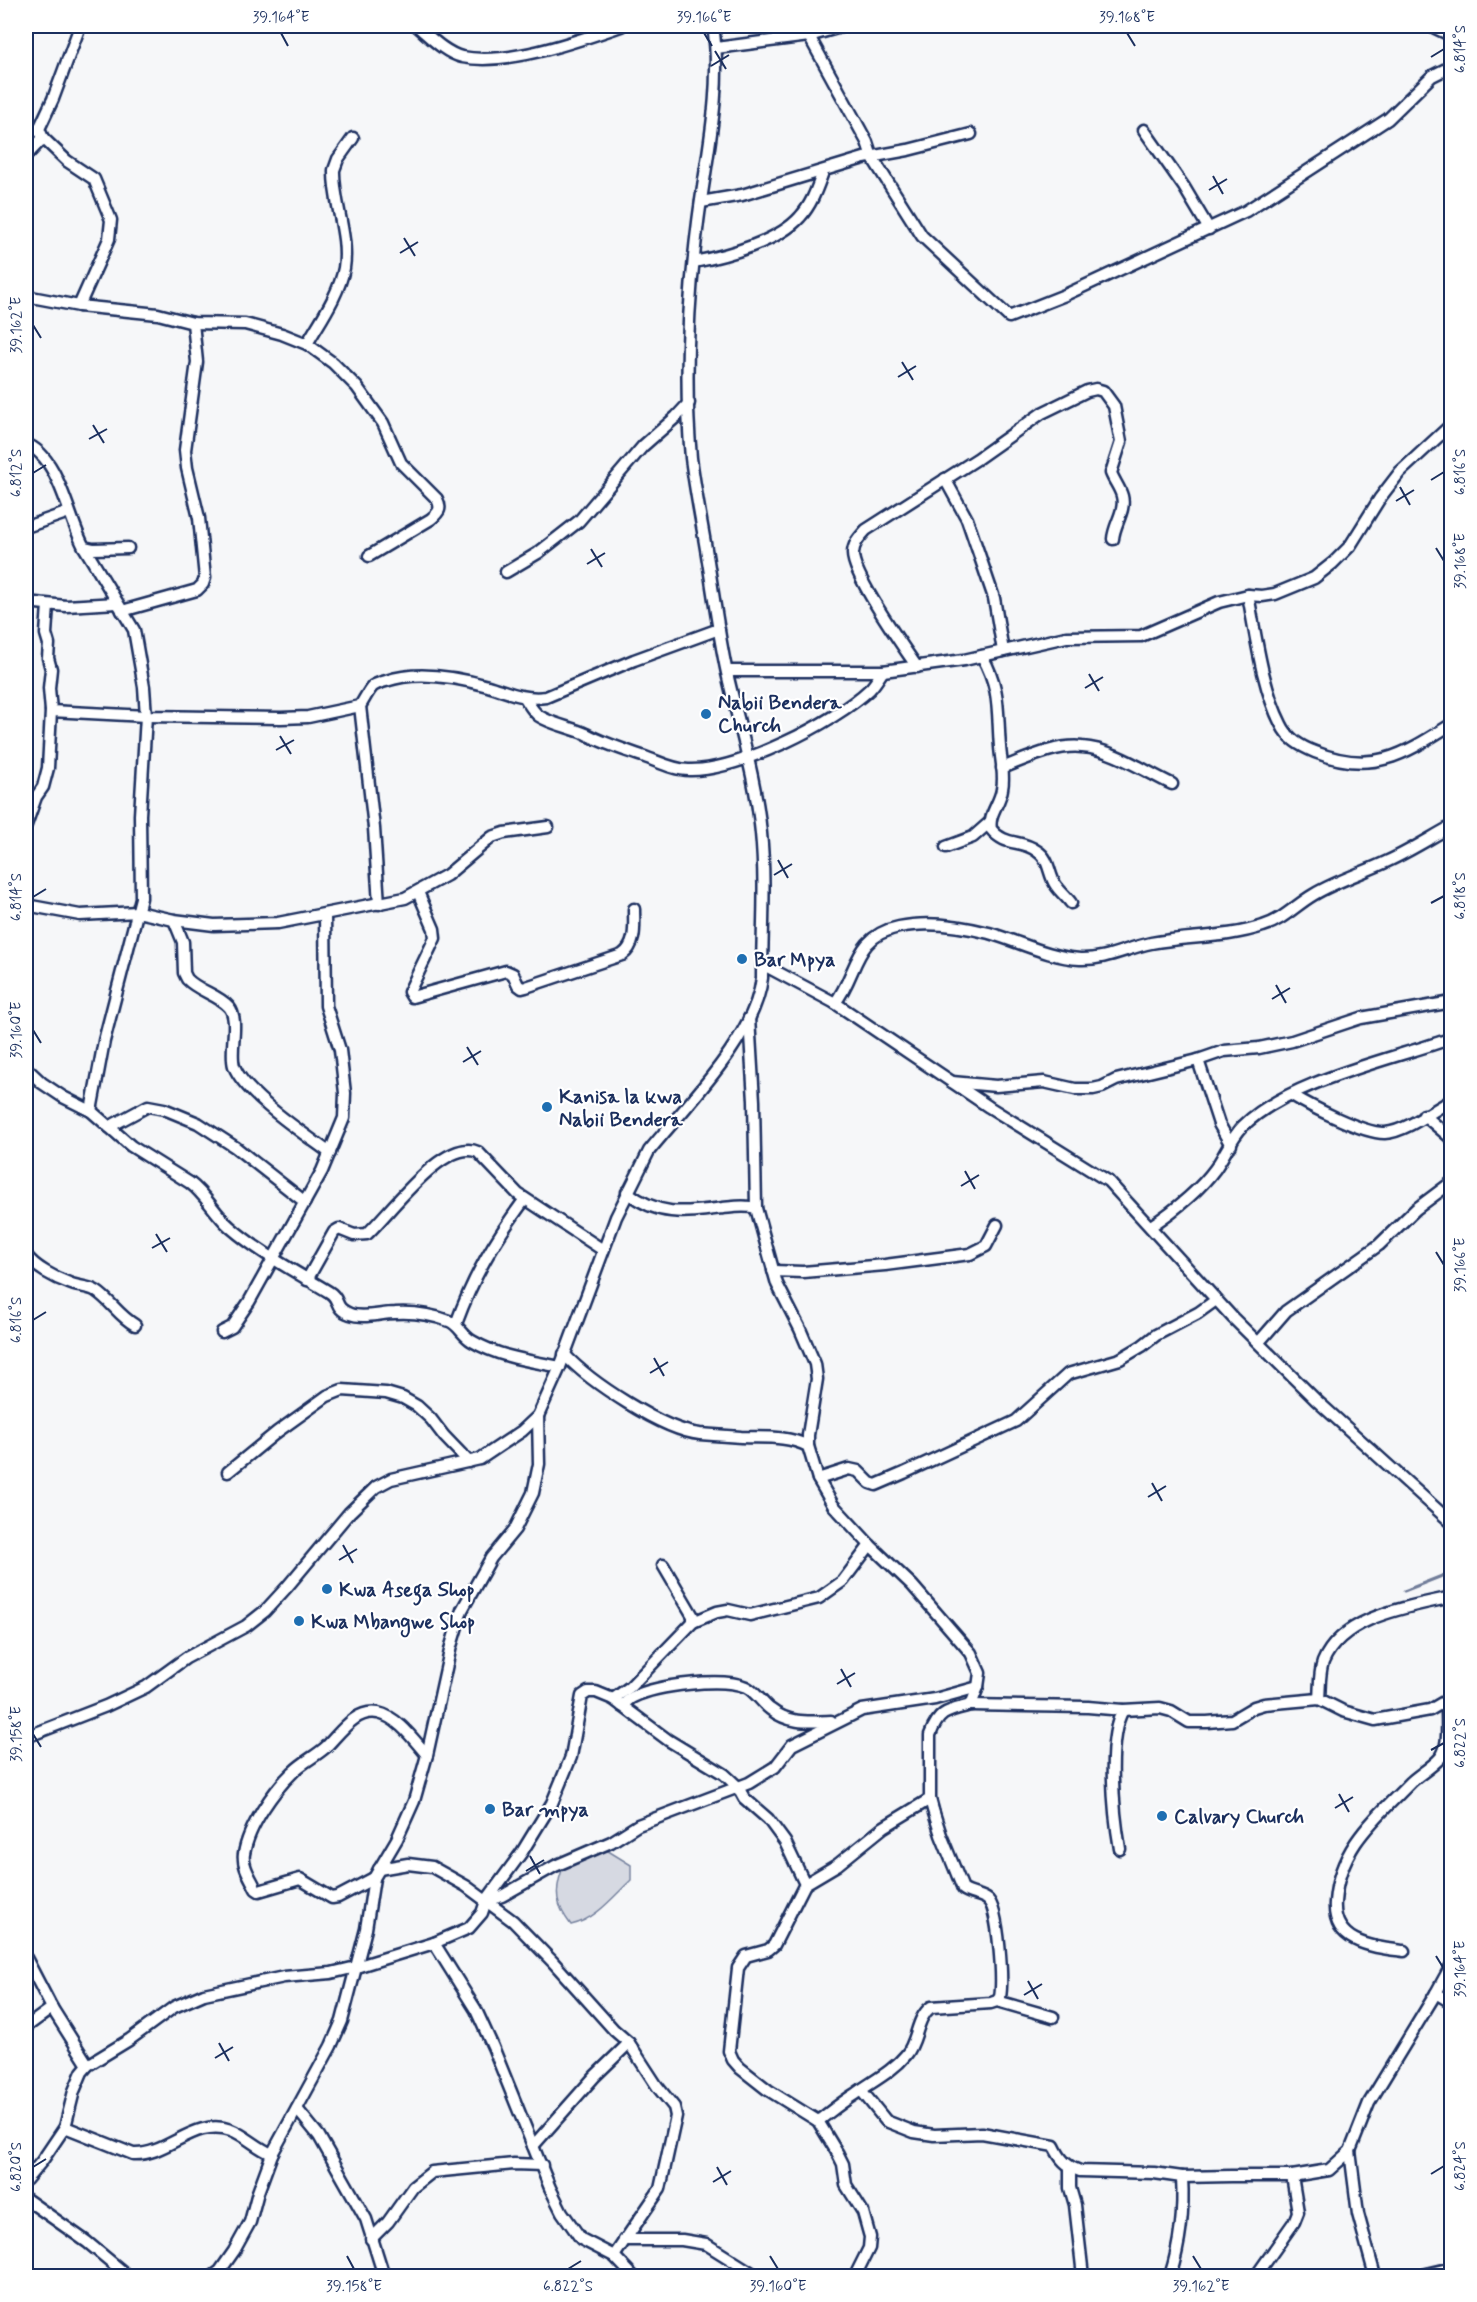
<svg xmlns="http://www.w3.org/2000/svg" width="1477" height="2302" viewBox="0 0 1477 2302" font-family="Mynerve,sans-serif">
  <rect width="100%" height="100%" fill="#f6f7f9"/>
  <filter id="ink" filterUnits="userSpaceOnUse"><feTurbulence type="fractalNoise" baseFrequency=".0167" numOctaves="2"/><feDisplacementMap in="SourceGraphic" scale="12" xChannelSelector="R" yChannelSelector="G"/><feConvolveMatrix kernelMatrix="1 2 1 2 8 2 1 2 1" color-interpolation-filters="sRGB"/></filter>
  <g filter="url(#ink)">
    <!-- green -->
    <path fill="#d6d9e2" stroke="#7884a0" stroke-width="1.5" d="M605,1849l26,16v15c-18,17 -36,40 -60,45 -15,-20 -17,-32 -9,-55l18,-11 15,-3z"/>
    <g fill="none" stroke-linecap="round" stroke-linejoin="round">
      <!-- stream -->
      <path stroke="#707c99" stroke-width="3" d="M1404,1591l48,-19"/>
      <!-- street casing -->
      <g stroke="#1b2f5e" stroke-width="15">
        <g id="street">
          <path d="M417,26c12,10 28,27 45,31 46,9 115,-16 159,-31"/>
          <path d="M1431,26l21,10"/>
          <path d="M809,36l58,106 5,15 50,79 87,81 56,-22 181,-84 142,-92 44,-43 20,-10"/>
          <path d="M716,48l93,-12 35,-10"/>
          <path d="M39,129l4,9 24,23 27,18 17,41 -2,19 -30,67"/>
          <path d="M1144,130l40,57 25,42"/>
          <path d="M26,134l13,-5 14,-30 27,-73"/>
          <path d="M26,156l17,-18"/>
          <path d="M701,202l41,-7 122,-37 44,-8 63,-16"/>
          <path d="M694,262c31,-6 84,-20 106,-45 12,-13 17,-29 23,-45"/>
          <path d="M26,296l53,10 79,8 35,9 52,1 37,10 25,10 26,19 24,24 26,36 18,40 36,36c5,10 2,13 -6,20l-62,37"/>
          <path d="M307,344c13,-23 32,-49 37,-76 5,-33 -11,-66 -10,-98l4,-11 15,-21"/>
          <path d="M26,444c33,12 42,74 58,103l9,2 35,-1"/>
          <path d="M945,479l22,40 27,79 9,53"/>
          <path d="M26,527l43,-15"/>
          <path d="M84,547l50,83 10,57 2,29 -6,99 1,83 -37,143 -13,70"/>
          <path d="M506,572l32,-19 41,-32 64,-75 33,-29 13,-14"/>
          <path d="M1248,595c8,41 14,92 33,129 7,15 19,22 34,28 58,23 88,3 137,-28"/>
          <path d="M26,602l40,4 51,-3"/>
          <path d="M122,611l75,-21 6,-6 2,-6 -6,-60 -12,-50 -2,-18 12,-88 -4,-39"/>
          <path d="M982,656c19,34 15,54 18,91 1,14 5,29 2,42 -2,15 -14,25 -11,40 14,18 30,10 46,22 13,8 11,22 18,33 4,7 11,12 16,19"/>
          <path d="M917,667c-15,-22 -64,-91 -64,-113 0,-10 6,-16 13,-24l111,-71 65,-46 45,-22 9,-2 7,2 11,15 7,36 -10,31c3,8 9,15 11,23 4,15 -8,28 -9,43"/>
          <path d="M727,671h156l81,-11 102,-23 75,-1 78,-34 29,-7 14,1 13,-2 39,-16 19,-15 17,-17 30,-48 20,-26 52,-48"/>
          <path d="M525,698c4,6 8,14 14,18 14,9 32,11 47,18 19,10 39,16 59,23 14,5 29,13 44,13 49,1 145,-47 181,-81 5,-5 9,-12 13,-18"/>
          <path d="M360,706l14,122 5,76"/>
          <path d="M51,711l95,5 135,2 27,-1 52,-11c4,-6 8,-15 13,-20 3,-2 9,-4 13,-5 31,-11 70,-4 102,5 20,6 36,14 58,11l88,-37 85,-31"/>
          <path d="M1002,768c24,-9 54,-24 80,-21 31,2 62,24 90,37"/>
          <path d="M26,825l10,-28 7,-10 5,-19 3,-57 -2,-23 2,-19 -3,-11 1,-14 -3,-10 2,-29"/>
          <path d="M946,847l27,-10 17,-15"/>
          <path d="M418,892l16,37 1,9 -26,54 3,5 94,-26 7,3 5,11 4,3 4,-1 96,-32c15,-10 12,-30 12,-46"/>
          <path d="M26,905l54,10 58,-3 36,8 40,5 64,-2 127,-25 42,-23 45,-38 12,-4 44,-6"/>
          <path d="M174,920l9,22 1,31 3,6c11,12 32,16 42,28 11,13 0,43 5,59 10,28 72,69 96,87"/>
          <path d="M762,964l73,39 154,104 119,74 125,137 83,82 136,123"/>
          <path d="M835,1003c23,-29 18,-67 64,-76 28,-6 63,-1 90,6 31,9 59,24 91,26 25,1 47,-11 71,-16 37,-7 77,-5 112,-17 20,-6 33,-21 50,-31 23,-14 50,-22 75,-34 22,-10 42,-23 64,-35"/>
          <path d="M749,1018l5,83 2,107"/>
          <path d="M1198,1060l21,64 12,21"/>
          <path d="M26,1068l16,15 21,14 28,14 40,35 59,37c16,12 25,31 40,44 30,26 66,45 99,65 12,7 4,16 21,22 13,5 31,-1 45,-1 17,-1 38,2 54,8 9,3 13,14 23,20 27,16 58,20 88,26"/>
          <path d="M952,1082l44,4 48,-4 31,7h18l9,-2 14,-7 82,-20 26,-9 35,-3 33,-7 69,-23 91,-16"/>
          <path d="M1292,1095c18,11 72,39 93,38 20,-1 49,-23 67,-33"/>
          <path d="M1424,1115l28,24"/>
          <path d="M109,1127l39,-21 16,3 34,14 37,24 70,55"/>
          <path d="M627,1192c32,25 57,21 96,16 11,-1 22,-3 33,0l21,76 23,45 15,35 2,15 -9,56v11l10,33 15,26 37,40 42,40 59,68 9,20 -2,14 -7,18c-24,6 -32,6 -41,30v64l3,11 8,25 22,54c7,6 18,5 25,11 11,10 15,81 12,97l-3,4 -6,2 -60,4c-15,11 -13,34 -25,48 -14,17 -33,26 -51,39 -13,8 -25,18 -37,27"/>
          <path d="M1151,1226c24,-16 47,-34 64,-57 10,-14 16,-31 28,-43 46,-45 147,-66 209,-88"/>
          <path d="M26,1255c8,12 29,23 43,28 8,4 19,3 27,8 15,10 23,25 39,34"/>
          <path d="M773,1271l30,1 82,-7 85,-11 16,-8 11,-21"/>
          <path d="M307,1280l27,-48 5,-3 15,6 13,-1c23,-21 77,-97 111,-82l40,42 85,56"/>
          <path d="M456,1324c18,-49 38,-83 69,-125"/>
          <path d="M222,1332l10,-5 17,-25 73,-131 22,-53 1,-25 -5,-43 -14,-44 -1,-92"/>
          <path d="M1259,1342l27,-31 93,-66 37,-36 36,-27"/>
          <path d="M564,1354c26,28 98,76 136,80 14,1 28,2 41,3 24,1 45,-2 67,9"/>
          <path d="M228,1472l49,-40 50,-36 15,-6 44,3 17,5 14,8 14,13 13,17 25,26"/>
          <path d="M818,1479l31,-10 9,2 12,12 6,2 28,-12 112,-52 52,-47 52,-15 22,-13 14,-11 42,-22 18,-13"/>
          <path d="M663,1565l30,51v6"/>
          <path d="M613,1699l17,-12 63,-65 24,-10 11,-2 22,5 69,-17 24,-17 27,-36"/>
          <path d="M1319,1699c1,-11 0,-26 4,-37 19,-46 85,-55 129,-65"/>
          <path d="M971,1705l117,2 35,3 37,-2 11,3 18,11h18l25,-2 22,-13 10,-3 55,-5 24,12 32,9 55,-10 17,-10"/>
          <path d="M622,1706c3,-3 7,-7 11,-9 24,-12 89,-20 113,-10 9,4 16,16 24,22 19,15 38,13 61,12"/>
          <path d="M1451,1706l-4,-6 5,-14"/>
          <path d="M26,1737l80,-31 40,-19 40,-29 60,-32 19,-15 22,-24 62,-74 27,-26 15,-8 89,-20 42,-28 16,-15 22,-49 56,-150 33,-66c37,-46 106,-113 113,-173 0,-48 4,-96 -1,-145 -5,-54 -22,-107 -34,-160 -9,-41 -14,-83 -21,-124 -5,-30 -11,-60 -15,-91 -7,-78 -3,-158 7,-236 8,-64 25,-132 15,-196"/>
          <path d="M1120,1849c-6,-34 -14,-110 3,-139"/>
          <path d="M379,1869l29,-5 24,3 34,19 47,35 40,41 61,68 15,13 28,43 17,21 2,9 -16,73 -46,67"/>
          <path d="M374,1878l-36,19 -6,1 -32,-19 -41,12 -3,-2c-5,-11 -14,-23 -12,-35 4,-27 30,-64 49,-82 10,-10 23,-16 33,-25 14,-14 29,-38 52,-34 20,4 36,27 49,42"/>
          <path d="M805,1884l32,-19 47,-38 46,-28"/>
          <path d="M487,1901l15,-5 53,-30 56,-24 27,-17 111,-42 26,-16 17,-22 70,-35 73,-11 43,-12"/>
          <path d="M434,1943l42,67 17,37 57,141 12,24 19,27 33,17 19,20"/>
          <path d="M1404,1951c-30,-4 -72,-7 -69,-49 4,-55 40,-83 76,-120 9,-8 21,-15 29,-24 11,-13 6,-41 7,-58"/>
          <path d="M26,1958l26,50 36,57"/>
          <path d="M1436,1993l16,10"/>
          <path d="M997,2001l56,16"/>
          <path d="M26,2027l26,-19"/>
          <path d="M861,2090l25,31 28,11 20,3 48,-2 72,13c6,13 12,20 26,25l74,2 28,4 49,-1h61l37,-6 21,-19 19,-48 67,-110 16,-29"/>
          <path d="M297,2109l22,27 47,83 18,57"/>
          <path d="M65,2127l68,27c35,2 61,-37 98,-24 14,5 26,18 41,24"/>
          <path d="M533,2146l62,-70 34,-33"/>
          <path d="M1350,2151l8,63 17,62"/>
          <path d="M1070,2167v21l5,17 8,71"/>
          <path d="M26,2180l16,-19 23,-34 9,-36 8,-19 6,-7 41,-25 45,-33 30,-13 80,-17 47,-4 25,-6 78,-24 35,-15 13,-15 4,-12 36,-49 30,-49 19,-46 11,-61 6,-4h8l17,7 55,41 56,34 14,13 6,11 24,21 17,23 20,42 -31,61 -6,5 -22,6 -8,12 -9,83 4,9 7,8 28,22 50,31 20,33 5,10 3,21 17,27 7,25 -1,11 -14,28"/>
          <path d="M26,2199l61,43 41,34"/>
          <path d="M371,2239l17,-17 25,-35 19,-15 82,-8 28,1"/>
          <path d="M624,2240h58l24,4 51,32"/>
          <path d="M213,2276l7,-5 14,-20 16,-29 8,-30 14,-38 59,-108 11,-25 24,-92 8,-51 23,-39 17,-38 13,-46 24,-109 11,-36 29,-52 24,-29 18,-36 6,-29 -1,-48"/>
          <path d="M1170,2276c10,-31 14,-67 12,-99"/>
          <path d="M1256,2276l38,-54 4,-10 -6,-36"/>
          <path d="M1418,2276l34,-8"/>
        </g>
      </g>
      <!-- street -->
      <use href="#street" stroke="#fff" stroke-width="10"/>
    </g>
  </g>
  <!-- ticks -->
  <path fill="none" stroke="#1b2f5e" stroke-width="2" d="M281,33l7,13M704,33l8,13M1127,33l8,13M715,51l11,18M1431,57l13,-8M711,66l18,-11M1213,176l10,18M1209,190l18,-11M404,238l11,18M400,253l18,-11M33,325l8,13M902,362l11,18M898,377l18,-11M93,425l11,18M89,439l18,-10M33,473l13,-8M1431,480l13,-8M1400,487l10,18M1396,501l18,-11M1436,548l8,13M591,549l11,18M587,564l18,-11M1089,674l10,17M1085,688l18,-11M280,736l11,18M276,750l18,-10M778,860l10,18M774,875l18,-11M33,897l13,-8M1431,903l13,-7M1276,985l10,18M1272,999l18,-11M33,1030l8,13M467,1047l11,18M463,1062l18,-11M965,1171l10,18M961,1186l18,-11M156,1234l11,18M152,1248l18,-10M1436,1252l8,13M33,1320l13,-8M654,1358l10,18M650,1373l18,-11M1152,1483l10,18M1148,1497l18,-11M343,1545l10,18M339,1560l18,-11M841,1669l10,18M837,1684l18,-11M33,1734l8,13M1431,1750l13,-7M1339,1794l10,18M1335,1808l18,-11M530,1856l10,18M526,1871l18,-11M1436,1956l8,13M1028,1981l10,18M1024,1995l18,-11M219,2043l10,18M215,2058l18,-11M33,2167l13,-8M717,2167l10,18M1431,2174l13,-8M713,2182l18,-11M347,2256l7,13M770,2256l8,13M1193,2256l8,13M568,2269l13,-8"/>
  <!-- markers -->
  <g fill="#1f6fb2" stroke="#fff" stroke-width="2">
    <circle cx="706" cy="714" r="6"/>
    <circle cx="742" cy="959" r="6"/>
    <circle cx="547" cy="1107" r="6"/>
    <circle cx="327" cy="1589" r="6"/>
    <circle cx="299" cy="1621" r="6"/>
    <circle cx="490" cy="1809" r="6"/>
    <circle cx="1162" cy="1816" r="6"/>
  </g>
  <g text-anchor="middle" stroke-width="4.5" stroke-linejoin="round" paint-order="stroke">
    <!-- poi labels -->
    <g font-size="20" font-weight="bold" fill="#1b2f5e" stroke="#fff" text-anchor="start">
      <text x="718" y="709">Nabii Bendera<tspan x="718" dy="23">Church</tspan></text>
      <text x="754" y="966">Bar Mpya</text>
      <text x="559" y="1103">Kanisa la kwa<tspan x="559" dy="23">Nabii Bendera</tspan></text>
      <text x="339" y="1596">Kwa Asega Shop</text>
      <text x="311" y="1628">Kwa Mbangwe Shop</text>
      <text x="502" y="1816">Bar mpya</text>
      <text x="1174" y="1823">Calvary Church</text>
    </g>
  </g>
  <!-- margin -->
  <rect width="1477" height="2302" fill="none" stroke="#fff" stroke-width="66"/>
  <rect x="33" y="33" width="1411" height="2236" fill="none" stroke="#1b2f5e" stroke-width="2"/>
  <g font-size="15" text-anchor="middle" fill="#1b2f5e">
    <text x="281" y="22">39.164°E</text>
    <text x="704" y="22">39.166°E</text>
    <text x="1127" y="22">39.168°E</text>
    <text transform="translate(1460 49) rotate(-90)" y="5">6.814°S</text>
    <text transform="translate(16 325) rotate(-90)" y="5">39.162°E</text>
    <text transform="translate(1460 472) rotate(-90)" y="5">6.816°S</text>
    <text transform="translate(16 473) rotate(-90)" y="5">6.812°S</text>
    <text transform="translate(1460 561) rotate(-90)" y="5">39.168°E</text>
    <text transform="translate(1460 896) rotate(-90)" y="5">6.818°S</text>
    <text transform="translate(16 897) rotate(-90)" y="5">6.814°S</text>
    <text transform="translate(16 1030) rotate(-90)" y="5">39.160°E</text>
    <text transform="translate(1460 1265) rotate(-90)" y="5">39.166°E</text>
    <text transform="translate(16 1320) rotate(-90)" y="5">6.816°S</text>
    <text transform="translate(16 1734) rotate(-90)" y="5">39.158°E</text>
    <text transform="translate(1460 1743) rotate(-90)" y="5">6.822°S</text>
    <text transform="translate(1460 1969) rotate(-90)" y="5">39.164°E</text>
    <text transform="translate(1460 2166) rotate(-90)" y="5">6.824°S</text>
    <text transform="translate(16 2167) rotate(-90)" y="5">6.820°S</text>
    <text x="354" y="2291">39.158°E</text>
    <text x="568" y="2291">6.822°S</text>
    <text x="778" y="2291">39.160°E</text>
    <text x="1201" y="2291">39.162°E</text>
  </g>
</svg>
